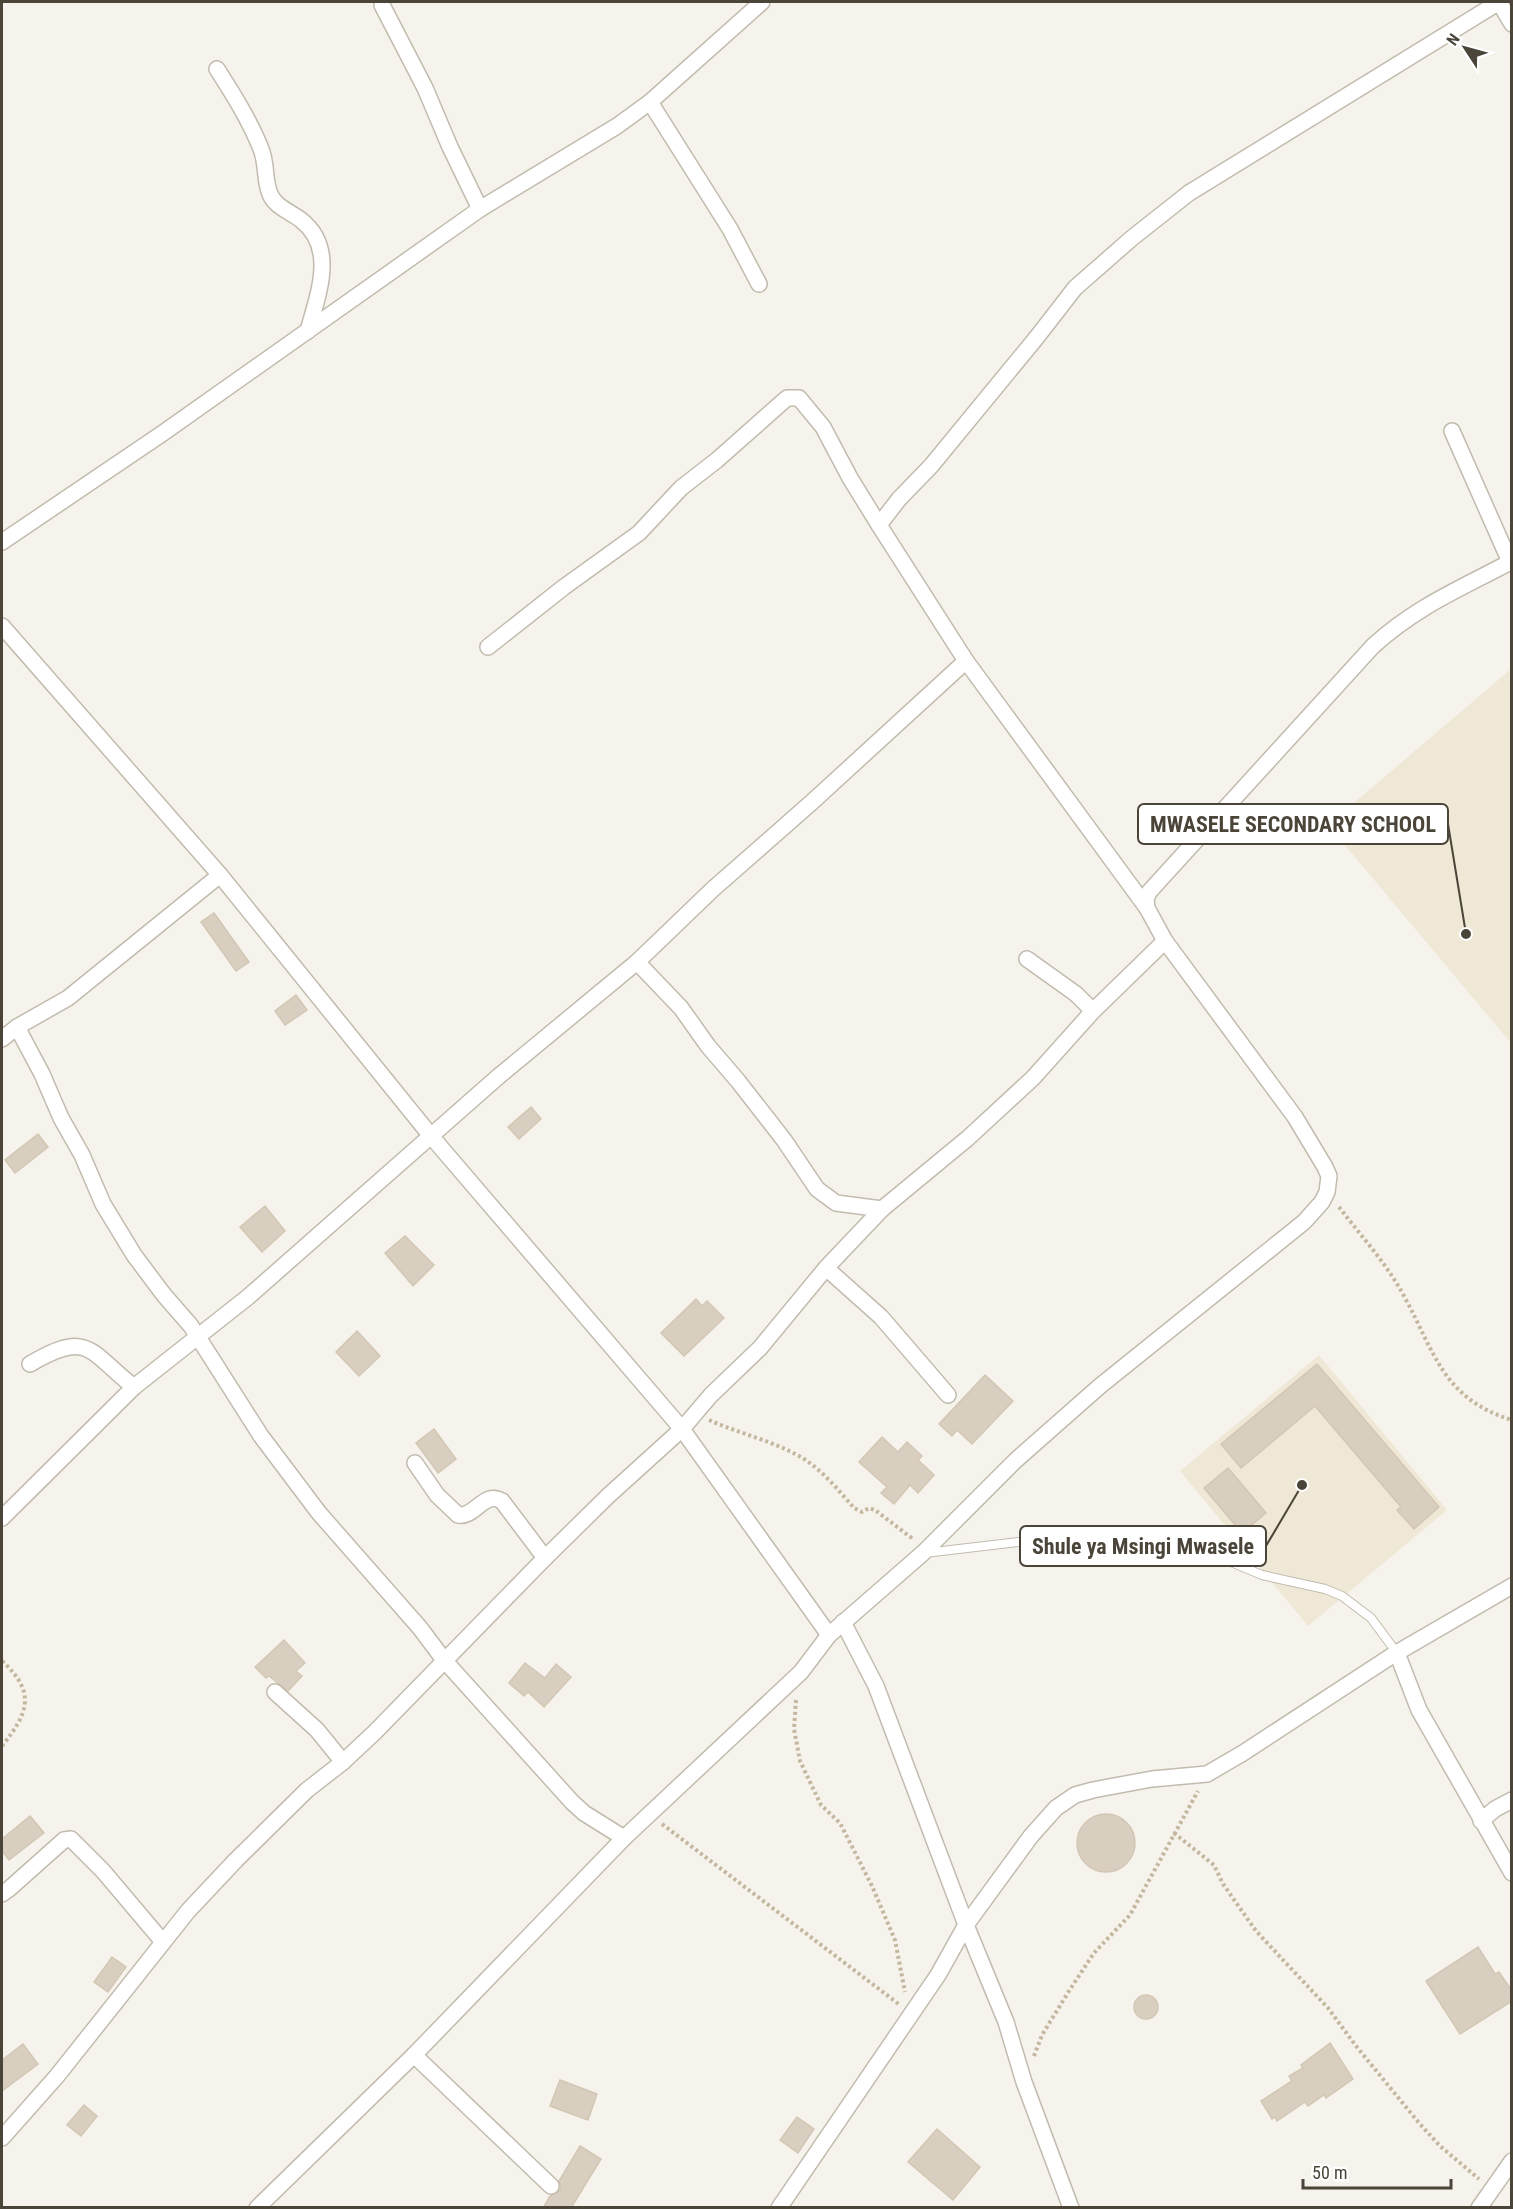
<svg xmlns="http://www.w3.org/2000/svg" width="1513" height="2209" viewBox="0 0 1513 2209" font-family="'Roboto Condensed',sans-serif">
  <rect width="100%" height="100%" fill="#f6f3ec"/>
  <!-- education -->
  <g fill="#efe8d6">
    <path d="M1511,669v374l-183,-218z"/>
    <path d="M1319,1355l128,155 -139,116 -128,-155z"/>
  </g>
  <!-- building -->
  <g fill="#d8cfc1" stroke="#d3c7b4" stroke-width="1.5">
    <path d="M214,913l35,49 -13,9 -35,-49z"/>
    <path d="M296,995l11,15 -22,15 -10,-14z"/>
    <path d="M531,1107l10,12 -22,20 -11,-12z"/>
    <path d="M38,1134l10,13 -33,26 -10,-13z"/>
    <path d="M265,1206l20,25 -23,21 -22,-25z"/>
    <path d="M405,1236l29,29 -21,21 -28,-33z"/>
    <path d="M696,1299l6,7 5,-5 17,17 -40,38 -23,-23z"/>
    <path d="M357,1331l23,25 -21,20 -23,-24z"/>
    <path d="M1317,1364l122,143 -25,22 -17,-19 4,-3 -86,-101 -74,62 -20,-24z"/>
    <path d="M985,1375l28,26 -41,43 -15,-14 -5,6 -13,-12z"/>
    <path d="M434,1429l22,30 -18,14 -22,-30z"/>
    <path d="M882,1437l16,15 9,-10 15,14 -4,4 16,15 -16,18 -8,-8 -16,19 -13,-11 6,-6 -28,-25z"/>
    <path d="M1228,1468l38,45 -24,20 -38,-45z"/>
    <path d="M284,1640l21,23 -9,8 6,5 -14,15 -19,-15 -3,2 -11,-11z"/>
    <path d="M525,1663l20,15 11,-14 15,13 -27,30 -16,-15 -4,4 -15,-13z"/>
    <circle cx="1106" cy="1843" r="29"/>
    <path d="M30,1816l14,17 -35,27 -7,-9v-12z"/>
    <path d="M1478,1947l17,27 4,-2 13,19v10l-52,33 -34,-53z"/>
    <path d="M112,1957l14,10 -18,25 -14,-10z"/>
    <circle cx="1146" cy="2007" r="12"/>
    <path d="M1330,2043l23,36 -27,19 -2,-3 -16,11 -3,-4 -28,19 -2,-4 -3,2 -11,-18 31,-20 -3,-5 14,-8 -2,-3z"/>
    <path d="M23,2044l15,20 -36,27v-31z"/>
    <path d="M560,2080l37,14 -9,26 -38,-14z"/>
    <path d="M84,2105l13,11 -16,20 -14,-11z"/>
    <path d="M797,2117l17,12 -16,24 -18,-13z"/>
    <path d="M937,2129l43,38 -27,33 -45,-38z"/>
    <path d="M580,2146l21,13 -30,49h-28l7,-12 8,-4 3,-4 -2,-7z"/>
  </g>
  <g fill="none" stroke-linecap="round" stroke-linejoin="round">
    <!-- service casing -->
    <g stroke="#c2bbae" stroke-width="10">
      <path id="service" d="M925,1553l119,-14 43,-9h33l63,12 79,33 63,14 17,7 29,22 26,35"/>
    </g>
    <!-- minor casing -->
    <g stroke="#c2bbae" stroke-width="18">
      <g id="minor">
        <path d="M1499,2l13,22"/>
        <path d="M382,5l43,83 25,59 30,62"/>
        <path d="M217,69c16,25 33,52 44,80 6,14 3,31 9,45 5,13 21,18 31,26 36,28 17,74 7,111"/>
        <path d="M650,102l80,127 29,55"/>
        <path d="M1452,431l58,131"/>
        <path d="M879,525l20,-26 32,-33 106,-129 38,-49 57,-50 57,-45 310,-191"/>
        <path d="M2,542l161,-109 317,-224 137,-83 33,-24 112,-100"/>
        <path d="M2,626l218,249 211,261 251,293 147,206"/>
        <path d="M488,647l76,-60 75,-54 42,-45 36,-28 70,-62h12l24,29 27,51 29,47 87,136 181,247"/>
        <path d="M1027,959l49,35 17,17"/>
        <path d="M637,962l44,46 27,38 30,35 46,59 33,49 19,14 46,6"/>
        <path d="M17,1027l51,-29 152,-123"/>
        <path d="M2,1039l15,-12 25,47 19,44 21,37 21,49 31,51 30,40 27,31 70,110 58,77 101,115 24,32 128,142 12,11 40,25"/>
        <path d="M826,1268l55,49 67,78"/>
        <path d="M30,1364c60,-35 59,-12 104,23"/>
        <path d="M415,1463l22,32 21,20c17,3 26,-25 44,-14l43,57"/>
        <path d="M2,1518l132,-131 114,-90 251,-221 138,-114 76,-73 99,-87 154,-141"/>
        <path d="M843,1622l33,64 90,239 40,97 18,60 47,126"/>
        <path d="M1397,1653l22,57 93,163"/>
        <path d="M275,1692l42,38 26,32"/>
        <path d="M1481,1821l14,-12 17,-9"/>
        <path d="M2,1894l7,-5 55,-49 7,-1 32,32 60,71"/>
        <path d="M414,2055l137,131"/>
        <path d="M2,2138l55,-62 131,-165 48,-51 71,-70 36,-28 32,-30 170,-174 63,-62 74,-67 29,-34 49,-47 66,-80 56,-59 86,-71 65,-60 60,-67 72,-70"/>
        <path d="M257,2208l157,-153 210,-217 177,-166 28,-37 94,-82 92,-92 85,-75 204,-164 18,-20 5,-10 2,-16 -4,-9 -30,-50 -130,-176 -18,-33 -1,-9 3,-7 224,-246c44,-40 87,-57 139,-85"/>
        <path d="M779,2208l159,-233 28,-50 65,-89 25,-28 19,-13 18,-5 59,-11 55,-5 36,-21 150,-98 119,-69"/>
        <path d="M1479,2208l33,-47"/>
      </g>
    </g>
    <!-- path -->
    <g stroke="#c4b79f" stroke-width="4" stroke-dasharray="3 3" stroke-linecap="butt">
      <path d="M1339,1207c22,29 48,57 65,89 31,57 39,103 108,124"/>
      <path d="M709,1420c31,14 66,21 95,39 19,12 36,33 50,49l8,4 7,-4 6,2 38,29"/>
      <path d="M2,1661c35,32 26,52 0,85"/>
      <path d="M796,1700l-2,29 6,32 21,44 19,18 32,63 23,54 10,52"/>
      <path d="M662,1824l238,181"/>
      <path d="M1174,1833l40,32 9,19 33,47 72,77 28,38 63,77 21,23 39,33"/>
      <path d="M1034,2056l8,-21 27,-44 25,-38 36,-38 68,-124"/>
    </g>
    <!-- service -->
    <use href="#service" stroke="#fff" stroke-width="8"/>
    <!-- minor -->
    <use href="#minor" stroke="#fff" stroke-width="15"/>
  </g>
  <!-- callouts -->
  <path fill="none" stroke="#4b4439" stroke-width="2" d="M1466 934L1448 824M1302 1485L1266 1546"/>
  <g fill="#4b4439" stroke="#fff" stroke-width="2">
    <circle cx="1466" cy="934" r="6"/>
    <circle cx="1302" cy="1485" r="6"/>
  </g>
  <g fill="#fff" stroke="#4b4439" stroke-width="2">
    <rect x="1138" y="804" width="310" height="40" rx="6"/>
    <rect x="1020" y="1526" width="246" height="40" rx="6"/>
  </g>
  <g font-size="22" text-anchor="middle" font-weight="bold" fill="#4b4439">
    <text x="1293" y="832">MWASELE SECONDARY SCHOOL</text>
    <text x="1143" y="1554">Shule ya Msingi Mwasele</text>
  </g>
  <!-- border -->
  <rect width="1513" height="2209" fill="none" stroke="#4b4439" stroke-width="6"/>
  <!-- north arrow -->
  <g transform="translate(1465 48) rotate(306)" stroke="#ffffff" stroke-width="4.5" paint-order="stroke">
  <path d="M0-4.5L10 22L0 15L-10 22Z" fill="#4b4439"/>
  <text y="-9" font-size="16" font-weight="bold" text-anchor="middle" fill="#4b4439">N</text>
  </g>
  <!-- scale -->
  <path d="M1303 2179v9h148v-9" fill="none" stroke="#4b4439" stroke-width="3"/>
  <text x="1312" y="2179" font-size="18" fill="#4b4439" stroke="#ffffff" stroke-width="4.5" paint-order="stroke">50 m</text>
</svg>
